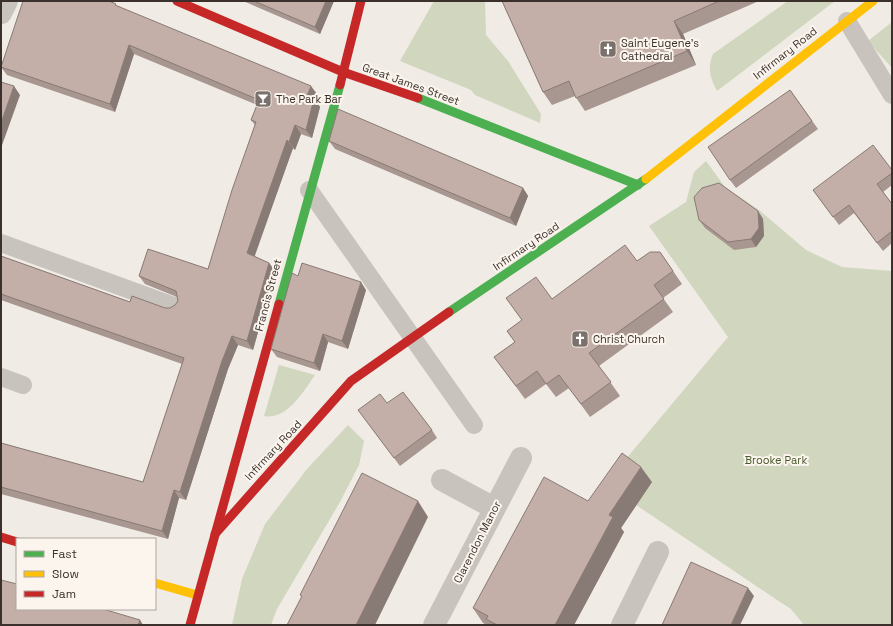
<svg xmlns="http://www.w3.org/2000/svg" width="893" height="626" viewBox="0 0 893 626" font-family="'Space Grotesk',sans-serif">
  <rect width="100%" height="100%" fill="#f0ebe5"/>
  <!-- green -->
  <g fill="#d1d6bf">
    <path d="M434,1h51l1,34 22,26 33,53 -1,9 -65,-28 -4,-5 -71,-29z"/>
    <path d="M788,1h47l-118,90c-7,-13 -10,-23 -4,-37z"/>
    <path d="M892,22v46l-24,-27z"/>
    <path d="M706,161l19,26 34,23 47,40 36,17 50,4v354h-88l-13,-16 -11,-7 -175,-118 123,-147 -79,-111 37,-24 8,-30z"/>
    <path d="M279,365l36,10c-12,17 -28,45 -51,41z"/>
    <path d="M348,425l16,16 -5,24 -19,37 -63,107 -6,16h-39l10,-46 23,-55 42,-55z"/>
  </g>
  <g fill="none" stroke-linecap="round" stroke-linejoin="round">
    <!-- lane -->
    <g stroke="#c9c3be" stroke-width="18">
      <path d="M847,21l45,74"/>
      <path d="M309,190l165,235"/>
      <path d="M1,243l173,63"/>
      <path d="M1,377l22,8"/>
    </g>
    <!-- street -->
    <g stroke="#c9c3be" stroke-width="22">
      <path d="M1,13l6,-12"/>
      <path d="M442,480l52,28"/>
      <path d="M434,625l87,-167"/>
      <path d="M622,625l36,-73"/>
    </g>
    <!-- fast -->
    <g stroke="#4caf50" stroke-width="9">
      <path d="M418,98l220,87"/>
      <path d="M279,304l61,-219"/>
      <path d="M449,312l197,-133"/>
    </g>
    <!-- slow -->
    <g stroke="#ffc107" stroke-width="9">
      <path d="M646,179l227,-178"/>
      <path d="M155,583l42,12"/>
    </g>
    <!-- jam -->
    <g stroke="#c62828" stroke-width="9">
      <path d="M177,1l166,71 75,26"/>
      <path d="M340,85l21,-84"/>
      <path d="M215,534l136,-153 98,-69"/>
      <path d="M1,537l16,5"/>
      <path d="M190,625l89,-321"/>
    </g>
  </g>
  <!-- wall -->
  <g fill="#a89690">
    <path d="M243,1h91l-14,33z"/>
    <path d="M502,1h257l-76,33 13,31 -111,46 -10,-15 -23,9 -9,-13z"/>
    <path d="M117,6l200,88 -2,6 5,7 -8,31 -11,-4 -6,16 -2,-2 -39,108 15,7 6,8 -22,79 -15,-5 -10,24 -42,131 -7,-2 -11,41 -167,-45v-51l142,39 39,-118 -181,-64v-44l129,46 35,6h5l5,-3 3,-4 -1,-4 -32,-13 -6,-8 69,-7 47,-144 -4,-5 6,-15 -123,-51 -19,58 -108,-37 -6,-8z"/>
    <path d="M790,90l28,39 -82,59 -6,-8z"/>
    <path d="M329,141l194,47 5,8 -12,30 -181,-77z"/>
    <path d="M892,170v15l-9,7 9,12v39l-9,8 -29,-38 -15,12 -26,-35z"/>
    <path d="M758,211l5,8 1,17 -8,11 -22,3 -29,-22 -6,-8z"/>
    <path d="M660,252l22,32 -19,14 10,14 -74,54 21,30 -30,21 -21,-29 -13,9 -10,-13 -21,15 -31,-42 21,-15 -8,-11 15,-11 -16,-22 46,1 85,-38z"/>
    <path d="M366,290l-18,59 -20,-7 -8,29 -43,-14 -6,-8z"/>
    <path d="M387,403l45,27 5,8 -37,28 -42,-56z"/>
    <path d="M652,482l-31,46 3,4 -50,93h-87l-4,-2 -10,-15 115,-107z"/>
  </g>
  <!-- shaded-wall -->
  <g fill="#887a75">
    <path d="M326,1h8l-14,33 -5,-7z"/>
    <path d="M674,21l9,13 13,31 -9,-14z"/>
    <path d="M129,45l5,9 -19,58 -5,-8z"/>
    <path d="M14,86l6,9 -19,53v-25z"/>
    <path d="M311,86l6,8 -2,6 5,7 -8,31 -6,-8 1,-34z"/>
    <path d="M295,125l6,9 -6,16 -6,-8z"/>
    <path d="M287,140l6,8 -40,113 -6,-8z"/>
    <path d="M523,188l5,8 -12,30 -6,-8z"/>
    <path d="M758,211l5,8 1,17 -8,11 -5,-8z"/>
    <path d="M269,263l6,8 -22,79 -6,-9z"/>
    <path d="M361,282l5,8 -18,59 -6,-8z"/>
    <path d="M323,334l5,8 -8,29 -6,-8z"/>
    <path d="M232,336l6,9 -10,24 -42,131 -6,-8 42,-131z"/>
    <path d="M641,467l11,15 -31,46 3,4 -50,93h-19l54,-110z"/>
    <path d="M174,490l5,8 -11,41 -6,-8z"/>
    <path d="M418,501l10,16 -53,108h-19z"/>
    <path d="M748,588l6,8 -14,29h-9z"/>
    <path d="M140,620l3,5h-5z"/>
  </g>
  <!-- building -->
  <g fill="#c3afa7" stroke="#887a75">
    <path d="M23,1h86l7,3 -1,1 196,81 -4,10 7,3 -8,31 -11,-5 -6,17 -2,-2 -40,113 22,10 -22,78 -15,-5 -10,25 -42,131 -6,-2 -12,41 -161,-44v-44l142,39 41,-124 -183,-64v-38l129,46 2,-6 33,12h5l5,-3 3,-4 -2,-10 -37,-15 9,-27 60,20 24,-79 24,-68 -5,-2 8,-20 -130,-55 -19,59 -109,-37z"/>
    <path d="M254,1h72l-11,26z"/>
    <path d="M502,1h217l-45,20 13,30 -111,47 -7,-17 -26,11z"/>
    <path d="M1,82l13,4 -13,37z"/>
    <path d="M790,90l22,31 -82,59 -22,-33z"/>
    <path d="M338,109l185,79 -13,30 -181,-77z"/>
    <path d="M873,145l19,25v3l-15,11 15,20v27l-15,12 -28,-38 -16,12 -20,-27z"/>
    <path d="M719,183l39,28 1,17 -8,11 -23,3 -29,-22 -5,-23 8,-9z"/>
    <path d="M625,245l12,16 13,-9h10l13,19 -19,14 10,14 -75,54 22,29 -30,22 -22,-29 -13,9 -9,-13 -21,15 -22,-29 21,-15 -8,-11 15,-11 -16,-22 30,-21 16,22z"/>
    <path d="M302,263l59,19 -19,59 -19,-7 -9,29 -43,-14 21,-76 6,3z"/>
    <path d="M403,392l29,38 -38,28 -36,-48 22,-16 7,9z"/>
    <path d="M622,453l19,14 -32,48 4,2 -58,108h-58l-11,-6 2,-3 -15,-8 71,-131 44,24z"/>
    <path d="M362,473l56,28 -62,124h-69l15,-29 -2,-1z"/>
    <path d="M691,562l57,26 -17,37h-69z"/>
    <path d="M1,580l16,4v25h86l37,11 -2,5h-137z"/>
  </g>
  <!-- icons -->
  <defs>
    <g id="church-square" transform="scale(0.9)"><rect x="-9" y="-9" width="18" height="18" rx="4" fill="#7a716c" stroke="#fbf5ee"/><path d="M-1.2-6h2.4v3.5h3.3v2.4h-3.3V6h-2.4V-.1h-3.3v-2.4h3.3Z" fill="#fff"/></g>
    <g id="bar-square" transform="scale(0.9)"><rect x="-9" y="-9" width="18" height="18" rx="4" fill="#7a716c" stroke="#fbf5ee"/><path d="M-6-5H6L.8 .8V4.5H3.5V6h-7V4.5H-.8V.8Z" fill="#fff"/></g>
  </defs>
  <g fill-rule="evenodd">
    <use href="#church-square" x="608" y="49"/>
    <use href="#bar-square" x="263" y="99"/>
    <use href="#church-square" x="580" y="339"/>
  </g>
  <g text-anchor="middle" stroke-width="4" stroke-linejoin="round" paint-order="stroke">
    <!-- poi labels -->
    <g font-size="11" fill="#3b302b" stroke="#fbf5ee" text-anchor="start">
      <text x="621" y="47">Saint Eugene's<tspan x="621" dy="13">Cathedral</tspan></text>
      <text x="276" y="103">The Park Bar</text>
      <text x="593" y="343">Christ Church</text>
    </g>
    <!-- street labels -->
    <g font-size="11" fill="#3b302b" stroke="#fbf5ee">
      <text transform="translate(785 53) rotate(-38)" y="4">Infirmary Road</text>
      <text transform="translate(411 84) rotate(20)" y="4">Great James Street</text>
      <text transform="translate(526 246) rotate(-34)" y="4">Infirmary Road</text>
      <text transform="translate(268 295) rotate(-75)" y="4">Francis Street</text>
      <text transform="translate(273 450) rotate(-47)" y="4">Infirmary Road</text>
      <text transform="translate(477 542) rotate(-63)" y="4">Clarendon Manor</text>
    </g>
    <!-- park labels -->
    <g font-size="11" fill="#4a5a2e" stroke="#fbf5ee">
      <text x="776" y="464">Brooke Park</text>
    </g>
  </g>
  <!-- border -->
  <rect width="893" height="626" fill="none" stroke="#3b302b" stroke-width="4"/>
  <!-- legend -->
  <rect x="16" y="538" width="140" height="72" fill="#fbf5ee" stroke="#aea6a0"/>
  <rect x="24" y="551" width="20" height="6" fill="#4caf50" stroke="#aea6a0"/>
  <text x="52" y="558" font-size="12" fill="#3b302b">Fast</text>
  <rect x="24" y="571" width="20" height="6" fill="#ffc107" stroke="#aea6a0"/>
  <text x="52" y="578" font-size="12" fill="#3b302b">Slow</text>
  <rect x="24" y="591" width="20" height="6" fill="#c62828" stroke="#aea6a0"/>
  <text x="52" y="598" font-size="12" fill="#3b302b">Jam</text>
</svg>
